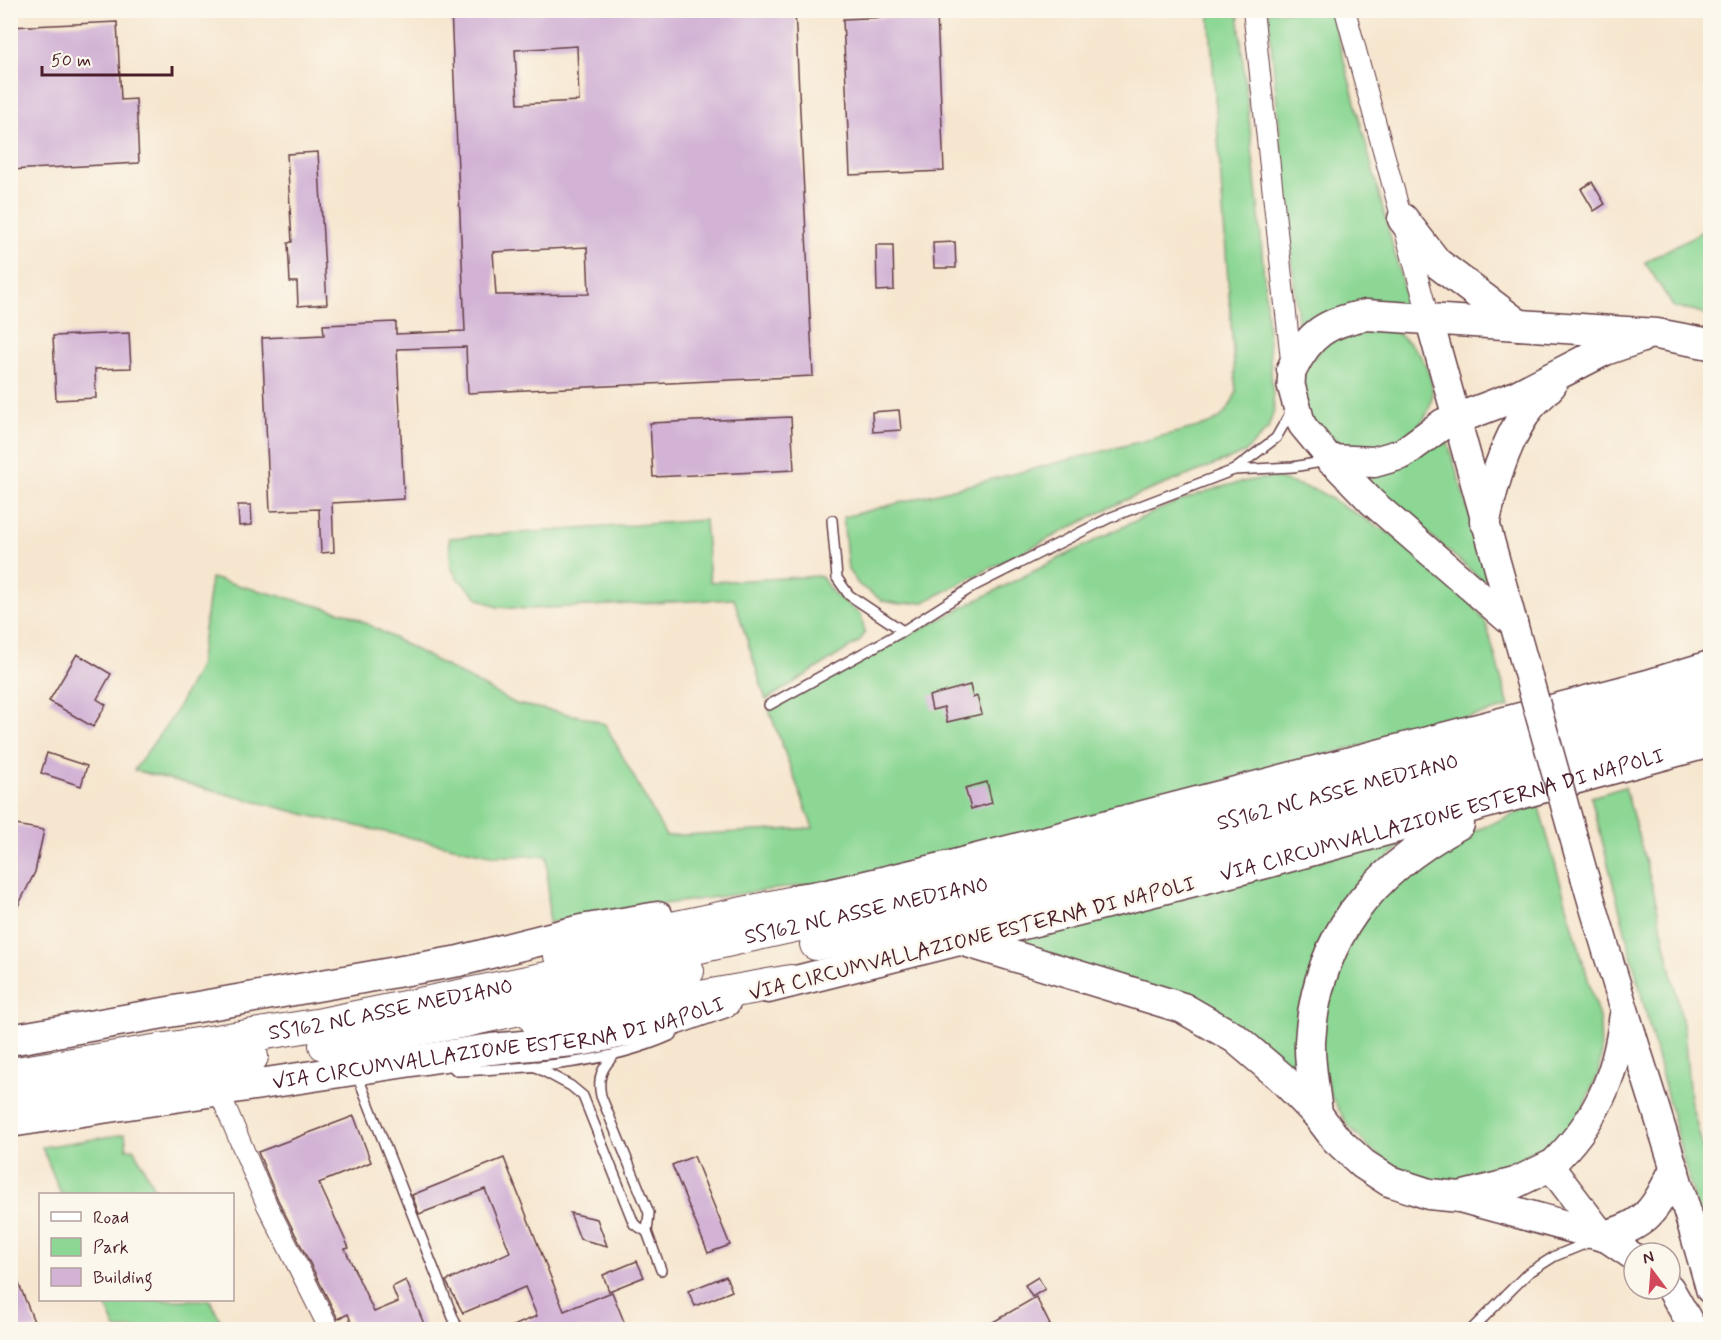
<svg xmlns="http://www.w3.org/2000/svg" width="1721" height="1340" viewBox="0 0 1721 1340" font-family="Mynerve,sans-serif">
  <rect width="100%" height="100%" fill="#fbf7ec"/>
  <filter id="ink" filterUnits="userSpaceOnUse"><feTurbulence type="fractalNoise" baseFrequency=".0167" numOctaves="2"/><feDisplacementMap in="SourceGraphic" scale="12" xChannelSelector="R" yChannelSelector="G"/><feConvolveMatrix kernelMatrix="1 2 1 2 8 2 1 2 1" color-interpolation-filters="sRGB"/></filter>
  <filter id="wash" filterUnits="userSpaceOnUse"><feTurbulence type="fractalNoise" baseFrequency=".008" numOctaves="4" result="noise"/><feDisplacementMap in="SourceGraphic" scale="24" xChannelSelector="R" yChannelSelector="G"/><feGaussianBlur stdDeviation="1.35" result="paint"/><feColorMatrix in="noise" values="0 0 0 0 0 0 0 0 0 0 0 0 0 0 0 0 0 1.4 0 .05"/><feComposite in="paint" operator="in"/></filter>
  <g filter="url(#wash)">
    <rect width="100%" height="100%" fill="#f6e6cf"/>
    <!-- green -->
    <g fill="#8cd794" stroke="#6b7b60" stroke-width="1.5">
      <path d="M1209,11h29l22,215 14,184 -6,19 -24,24 -121,48 -199,101 -24,2 -17,-3 -24,-16 -11,-15 -5,-53 363,-92c17,-6 23,-15 30,-32z"/>
      <path d="M1268,11h63l77,293 -109,28z"/>
      <path d="M1710,227v89l-17,-6 -19,-2 -29,-46z"/>
      <path d="M1385,327c34,15 61,55 39,92 -8,12 -28,24 -40,33l-50,-5 -27,-27 -4,-50 32,-38z"/>
      <path d="M1446,436l42,141 -6,3 -125,-108z"/>
      <path d="M1275,478l43,13 88,52 55,46 25,34 23,84 -658,172 -246,33 -56,11 -2,-67h-52l-184,-40 -177,-46 39,-54 26,-49 12,-89 138,36 167,90 68,13 21,7 61,112 147,-8 -44,-118c97,-53 195,-104 295,-154 61,-30 143,-76 211,-78z"/>
      <path d="M705,520l5,62 111,-6 11,16 29,23 4,18 -6,9 -93,58 -32,-101 -208,10 -29,-2 -17,-8 -23,-21 -6,-11 -2,-29z"/>
      <path d="M1625,787l29,106 30,136 6,70 20,77v88l-119,-467z"/>
      <path d="M1538,804l62,217 1,36 -3,18 -23,49 -39,37 -67,22 -36,-3 -17,-4 -31,-16 -14,-10 -24,-26 -17,-30 -10,-41 4,-57 36,-82 91,-73z"/>
      <path d="M1400,839l5,2 -49,49 -52,192 -25,-18 -267,-121 3,-4z"/>
      <path d="M125,1134l2,15h7l23,45h-96l-19,-47z"/>
      <path d="M104,1300h106l15,29h-109z"/>
    </g>
    <g id="blocks">
      <!-- building -->
      <g fill="#d2b2d5" fill-rule="evenodd">
        <path d="M451,10h344l18,366 -345,17 -2,-46 -69,2 7,150 -72,4 2,49 -13,1 -2,-44 -49,2 -8,-173 62,-3 -1,-10 73,-3v12l69,-3zM577,46l2,55 -61,3 -3,-54zM587,247l2,47 -93,1 -3,-43z"/>
        <path d="M937,15l7,156 -94,4 -7,-156z"/>
        <path d="M117,22l4,78 15,-1 3,64 -129,7v-143z"/>
        <path d="M318,152l9,152 -29,2 -1,-24h-7l-2,-39 4,-1 -5,-88z"/>
        <path d="M1592,182l13,22 -11,7 -13,-22z"/>
        <path d="M955,242l1,26h-22l-1,-25z"/>
        <path d="M876,245h17l1,45 -17,1z"/>
        <path d="M129,333l2,35 -36,1 1,29 -40,2 -3,-64z"/>
        <path d="M899,410l2,20 -28,2 -1,-20z"/>
        <path d="M791,417l3,53 -141,7 -3,-54z"/>
        <path d="M238,505h13l1,20 -13,1z"/>
        <path d="M77,654l34,20 -14,25 9,6 -13,22 -44,-26z"/>
        <path d="M970,685l3,13 4,-2 5,18 -35,8 -3,-15 -12,3 -3,-14z"/>
        <path d="M47,753l40,13 -6,20 -40,-13z"/>
        <path d="M987,782l5,21 -21,6 -6,-21z"/>
        <path d="M10,824l34,6 -9,42 -25,50z"/>
        <path d="M354,1116l17,46 -52,21 30,65 -4,1 29,63 24,-10 -6,-15 14,-7 20,49h-72l-6,-15 -10,5 -60,-119 -20,-48z"/>
        <path d="M694,1156l36,89 -22,8 -36,-88z"/>
        <path d="M504,1158l60,153 48,-19 15,37h-121l31,-13 -12,-29 -62,26 -17,-32 64,-29 -25,-63 -66,25 -7,-19z"/>
        <path d="M570,1213l27,6 10,27 -27,-7z"/>
        <path d="M637,1261l7,16 -35,14 -6,-16z"/>
        <path d="M10,1264h1l26,65h-27z"/>
        <path d="M726,1276l6,15 -37,15 -7,-15z"/>
        <path d="M1038,1277l7,12 -13,8 -7,-12z"/>
        <path d="M1036,1297l14,28 -8,4h-61z"/>
      </g>
    </g>
  </g>
  <g filter="url(#ink)">
    <use href="#blocks" fill-opacity="0" stroke="#643d44" stroke-width="1.5"/>
    <g fill="none" stroke-linecap="round" stroke-linejoin="round">
      <!-- service casing -->
      <g stroke="#643d44" stroke-width="12">
        <g id="service">
          <path d="M1234,470l42,-32 17,-30"/>
          <path d="M832,520l5,58 12,17 54,36"/>
          <path d="M769,705l134,-74 71,-45 135,-68 125,-48 59,-3 34,-6"/>
          <path d="M615,1054c-13,14 -18,23 -14,42l48,117 -2,19 14,38"/>
          <path d="M447,1062l10,9c72,-3 149,-6 215,-36"/>
          <path d="M534,1066l37,20 12,10 51,128 13,8"/>
          <path d="M356,1072l102,258"/>
          <path d="M1471,1330l57,-57 27,-17 37,-15"/>
        </g>
      </g>
      <!-- minor casing -->
      <g stroke="#643d44" stroke-width="22">
        <g id="minor">
          <path d="M1253,10l39,359"/>
          <path d="M1345,10l84,309"/>
          <path d="M218,1089l49,116 63,125"/>
        </g>
      </g>
      <!-- secondary casing -->
      <g stroke="#643d44" stroke-width="30">
        <g id="secondary">
          <path d="M1429,319l85,306"/>
          <path d="M1292,369l-1,16 11,40 29,35 41,42 142,123"/>
          <path d="M1585,878c39,138 87,274 125,412"/>
          <path d="M1623,1017c-7,61 -28,106 -73,149l53,70 31,21"/>
          <path d="M1670,1288l24,42"/>
        </g>
      </g>
      <!-- primary casing -->
      <g stroke="#643d44" stroke-width="33">
        <g id="primary">
          <path d="M1403,219l34,44 82,62"/>
          <path d="M1292,369c17,-36 36,-47 74,-54l291,19 53,10"/>
          <path d="M1331,460l43,2 28,-8 41,-30 71,-27 91,-47 35,-12"/>
          <path d="M1485,521c8,-37 19,-76 41,-109 6,-10 17,-18 25,-27"/>
          <path d="M798,899l25,-3 127,-30 698,-181 62,-19"/>
          <path d="M961,940l222,68 52,30 46,39 36,37 19,25 27,25 26,17 40,13 31,3 143,39c44,-10 52,-27 71,-65"/>
          <path id="s1" d="M768,988l494,-124 448,-122"/>
          <path d="M10,1040l449,-79 122,-31 77,-13"/>
          <path d="M1317,1114c-2,-23 -8,-49 -7,-72 6,-104 61,-170 149,-218"/>
          <path id="s2" d="M10,1122l481,-73 93,-9 78,-16 63,-22"/>
          <path d="M1460,1197l55,-14 35,-17"/>
        </g>
      </g>
      <!-- trunk casing -->
      <g stroke="#643d44" stroke-width="34">
        <g id="trunk">
          <path d="M816,944l184,-40 710,-187"/>
          <path d="M560,956l70,-19 193,-41"/>
          <path d="M535,1019l46,-1 210,-37"/>
          <path d="M325,1045l141,-24 222,-50"/>
          <path id="s3" d="M10,1074l312,-50 377,-77 286,-63 725,-190"/>
          <path d="M10,1096l242,-39"/>
        </g>
      </g>
      <!-- service -->
      <use href="#service" stroke="#fff" stroke-width="9"/>
      <!-- minor -->
      <use href="#minor" stroke="#fff" stroke-width="20"/>
      <!-- secondary -->
      <use href="#secondary" stroke="#fff" stroke-width="27"/>
      <!-- primary -->
      <use href="#primary" stroke="#fff" stroke-width="30"/>
      <!-- trunk -->
      <use href="#trunk" stroke="#fff" stroke-width="32"/>
      <!-- secondary-bridge casing -->
      <g stroke="#643d44" stroke-width="30" stroke-linecap="butt">
        <path id="secondary-bridge" d="M1514,625l71,253"/>
      </g>
      <!-- secondary-bridge -->
      <use href="#secondary-bridge" stroke="#fff" stroke-width="27"/>
    </g>
  </g>
  <g text-anchor="middle" stroke-width="5" stroke-linejoin="round" paint-order="stroke">
    <!-- street labels -->
    <g font-size="21" fill="#4a1f2b" stroke="#fbf7ec">
      <text dy="7" stroke="none"><textPath href="#s3" startOffset="1358">SS162 NC ASSE MEDIANO</textPath></text>
      <text dy="7" stroke="none"><textPath href="#s1" startOffset="696">VIA CIRCUMVALLAZIONE ESTERNA DI NAPOLI</textPath></text>
      <text dy="7" stroke="none"><textPath href="#s3" startOffset="872">SS162 NC ASSE MEDIANO</textPath></text>
      <text transform="translate(972 938) rotate(-14)" y="7">VIA CIRCUMVALLAZIONE ESTERNA DI NAPOLI</text>
      <text dy="7" stroke="none"><textPath href="#s3" startOffset="386">SS162 NC ASSE MEDIANO</textPath></text>
      <text dy="7" stroke="none"><textPath href="#s2" startOffset="495">VIA CIRCUMVALLAZIONE ESTERNA DI NAPOLI</textPath></text>
    </g>
  </g>
  <!-- margin -->
  <rect width="1721" height="1340" fill="none" stroke="#fbf7ec" stroke-width="36"/>
  <!-- legend -->
  <rect x="39" y="1193" width="195" height="108" fill="#fbf7ec" stroke="#b4a19f" stroke-width="1.5"/>
  <rect x="51" y="1212" width="30" height="9" fill="#ffffff" stroke="#b4a19f" stroke-width="1.5"/>
  <text x="93" y="1223" font-size="18" fill="#4a1f2b">Road</text>
  <rect x="51" y="1238" width="30" height="18" fill="#8cd794" stroke="#b4a19f" stroke-width="1.5"/>
  <text x="93" y="1253" font-size="18" fill="#4a1f2b">Park</text>
  <rect x="51" y="1268" width="30" height="18" fill="#d2b2d5" stroke="#b4a19f" stroke-width="1.5"/>
  <text x="93" y="1283" font-size="18" fill="#4a1f2b">Building</text>
  <!-- north arrow -->
  <g transform="translate(1652 1271) rotate(344)"><circle r="28" fill="#fbf7ec" stroke="#b4a19f" stroke-width="1.5"/>
  <path d="M0-4.5L10 22L0 15L-10 22Z" fill="#d1495b"/>
  <text y="-9" font-size="16" font-weight="bold" text-anchor="middle" fill="#4a1f2b">N</text>
  </g>
  <!-- scale -->
  <path d="M42 66v9h130v-9" fill="none" stroke="#4a1f2b" stroke-width="3"/>
  <text x="51" y="66" font-size="18" fill="#4a1f2b" stroke="#fbf7ec" stroke-width="4.5" paint-order="stroke">50 m</text>
</svg>
